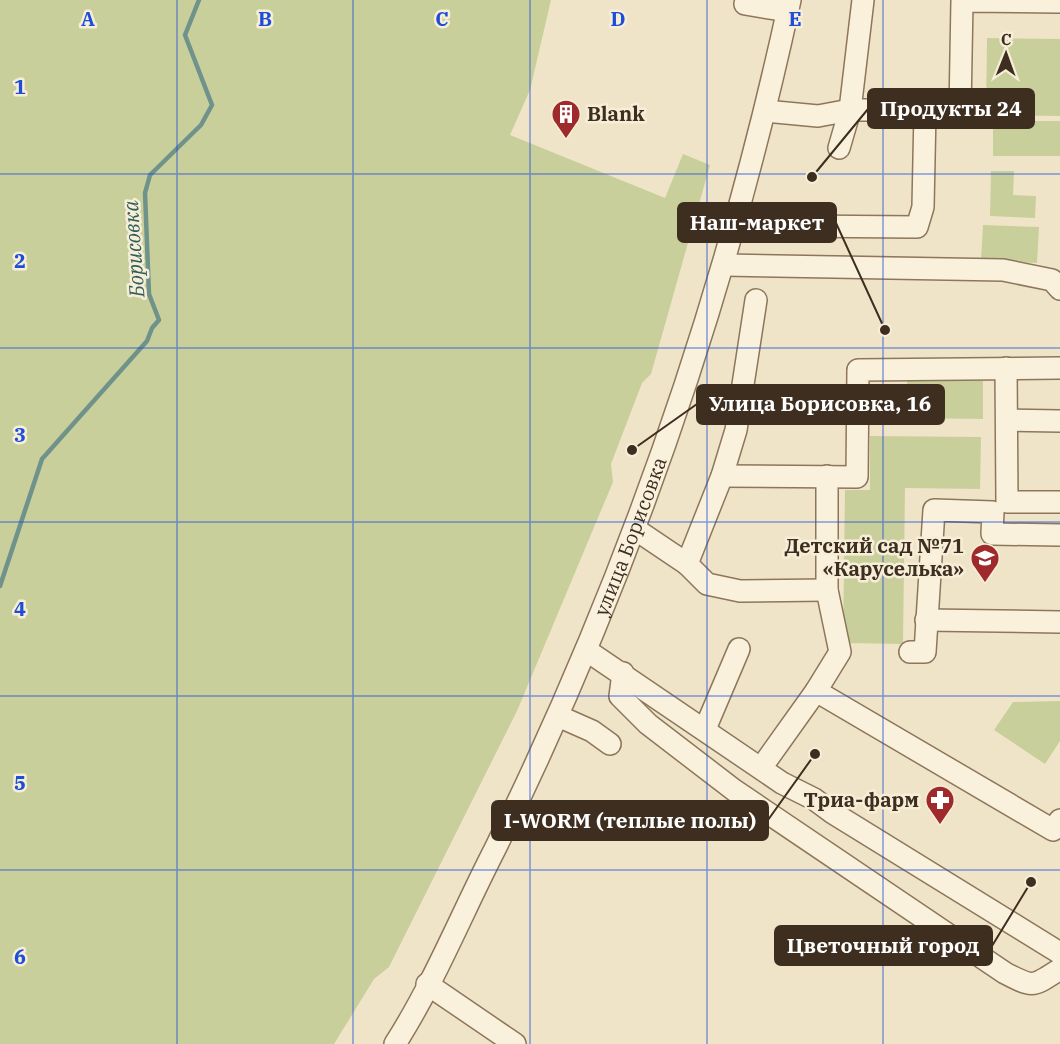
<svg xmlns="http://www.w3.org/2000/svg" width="1060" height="1044" viewBox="0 0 1060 1044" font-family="'IBM Plex Serif',serif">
  <rect width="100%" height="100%" fill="#f0e4c8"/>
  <!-- green -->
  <g fill="#c9cf9b">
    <path d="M0,0h551l-21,90 -20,45 155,63 18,-44 27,11 -59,209 -9,9 -31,81 2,18 -96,229 -128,256 -15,12 -40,65h-334z"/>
    <path d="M987,38l73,1v77l-74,-1z"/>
    <rect x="993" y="121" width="67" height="35"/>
    <path d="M991,171h23l-1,24 23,1 -1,22 -45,-2z"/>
    <path d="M983,225l56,2 -2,36 -56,-3z"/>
    <path d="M907,381h76v38l-77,-1z"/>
    <path d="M870,436l111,1 -1,52 -75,-1 -2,156 -60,-1 2,-153h25z"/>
    <path d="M1060,701v40l-15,23 -51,-34 19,-28z"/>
  </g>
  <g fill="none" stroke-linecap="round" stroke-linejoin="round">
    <!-- stream -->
    <path stroke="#6f938a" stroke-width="4.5" d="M0,586l42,-127 105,-118 5,-13 7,-8 -10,-26 -4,-101 5,-18 51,-50 11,-20 -27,-70 14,-35"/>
    <!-- minor casing -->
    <g stroke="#8d765c" stroke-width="24">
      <g id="minor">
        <path d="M745,4l43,7"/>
        <path d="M765,111l53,5 32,-6h110l2,-109 98,1"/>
        <path d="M839,148l11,-38 13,-110"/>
        <path d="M792,226l125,1 6,-20 2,-96"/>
        <path d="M725,265l278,5 49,10 8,9"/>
        <path d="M756,300l-20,130 -14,46 -35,88 20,20 33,7 87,-1"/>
        <path d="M1006,368l1,134h53"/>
        <path d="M1008,420l52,1"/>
        <path d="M722,476l135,1 1,-107 202,-2"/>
        <path d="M635,529l52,35"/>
        <path d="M926,620l134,2"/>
        <path d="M586,650l196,133 32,16 19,14 227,140"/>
        <path d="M910,652h15l9,-142 59,2 -1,22 68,1"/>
        <path d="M623,673l-3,23 28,28 86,66 271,183c29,15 27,14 55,-4"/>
        <path d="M816,691l24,-39 -13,-62v-114"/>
        <path d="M558,716l34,15 18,13"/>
        <path d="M705,729l34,-80"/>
        <path d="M761,768l55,-77 237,139 7,-10"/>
        <path d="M427,984l88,60"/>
        <path id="s1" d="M395,1044c39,-61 67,-131 100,-195 134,-272 231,-553 295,-849"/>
      </g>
    </g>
    <!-- minor -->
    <use href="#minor" stroke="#faf1dc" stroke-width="21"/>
  </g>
  <!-- grid -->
  <path fill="none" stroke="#1d4ed8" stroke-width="1.5" stroke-opacity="0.55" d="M177,0v1044M353,0v1044M530,0v1044M707,0v1044M883,0v1044M0,174h1060M0,348h1060M0,522h1060M0,696h1060M0,870h1060"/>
  <!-- icons -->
  <defs>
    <g id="building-pin" transform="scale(1.5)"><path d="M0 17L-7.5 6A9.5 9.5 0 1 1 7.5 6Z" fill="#9e2a2b" stroke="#f7eed8"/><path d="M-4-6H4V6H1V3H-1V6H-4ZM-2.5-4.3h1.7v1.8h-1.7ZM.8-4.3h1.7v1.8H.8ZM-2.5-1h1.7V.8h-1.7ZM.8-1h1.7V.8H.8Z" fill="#fff"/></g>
    <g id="school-pin" transform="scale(1.5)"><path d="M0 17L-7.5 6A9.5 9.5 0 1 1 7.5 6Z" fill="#9e2a2b" stroke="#f7eed8"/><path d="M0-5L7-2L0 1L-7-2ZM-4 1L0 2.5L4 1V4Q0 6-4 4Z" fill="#fff"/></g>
    <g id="pharmacy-pin" transform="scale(1.5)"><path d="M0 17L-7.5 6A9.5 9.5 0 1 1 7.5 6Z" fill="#9e2a2b" stroke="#f7eed8"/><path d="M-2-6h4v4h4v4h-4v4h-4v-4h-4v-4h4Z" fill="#fff"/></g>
  </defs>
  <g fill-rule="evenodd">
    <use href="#building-pin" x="566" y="114"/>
    <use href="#school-pin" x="985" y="558"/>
    <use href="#pharmacy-pin" x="940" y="800"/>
  </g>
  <g text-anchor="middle" stroke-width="5" stroke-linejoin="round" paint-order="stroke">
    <!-- poi labels -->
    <g font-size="20" font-weight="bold" fill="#3d2e20" stroke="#f7eed8" text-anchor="end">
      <text x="587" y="121" text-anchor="start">Blank</text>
      <text x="964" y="553">Детский сад №71<tspan x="964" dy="23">«Каруселька»</tspan></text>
      <text x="919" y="807">Триа-фарм</text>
    </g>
    <!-- street labels -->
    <g font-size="20" fill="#3d2e20" stroke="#f7eed8">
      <text dy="7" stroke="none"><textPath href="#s1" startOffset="560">улица Борисовка</textPath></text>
    </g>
    <!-- water labels -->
    <g font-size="21" font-style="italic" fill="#2f5d5a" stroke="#f7eed8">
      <text transform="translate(134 249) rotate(-94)" y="7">Борисовка</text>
    </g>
  </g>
  <g font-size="20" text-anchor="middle" font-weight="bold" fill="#1d4ed8" stroke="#f7eed8" stroke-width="5" stroke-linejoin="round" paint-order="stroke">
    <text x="88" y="26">A</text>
    <text x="265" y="26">B</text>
    <text x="442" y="26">C</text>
    <text x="618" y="26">D</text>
    <text x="795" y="26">E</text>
    <text x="20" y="94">1</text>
    <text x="20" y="268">2</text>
    <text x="20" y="442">3</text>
    <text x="20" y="616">4</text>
    <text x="20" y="790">5</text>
    <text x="20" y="964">6</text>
  </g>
  <!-- callouts -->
  <path fill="none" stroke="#3d2e20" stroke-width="2" d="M812 177L868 109M885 330L836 223M632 450L697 404M815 754L768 820M1031 882L992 946"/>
  <g fill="#3d2e20" stroke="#f7eed8" stroke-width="2">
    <circle cx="812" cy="177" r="6"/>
    <circle cx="885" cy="330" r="6"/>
    <circle cx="632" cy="450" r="6"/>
    <circle cx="815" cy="754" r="6"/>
    <circle cx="1031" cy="882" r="6"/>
  </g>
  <g fill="#3d2e20" stroke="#3d2e20" stroke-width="2">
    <rect x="868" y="89" width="166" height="39" rx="6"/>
    <rect x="678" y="203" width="158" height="39" rx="6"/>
    <rect x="697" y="385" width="247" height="39" rx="6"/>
    <rect x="492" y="801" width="276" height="39" rx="6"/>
    <rect x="775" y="926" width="217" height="39" rx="6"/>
  </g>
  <g font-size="21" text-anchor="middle" font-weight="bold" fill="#fff">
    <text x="951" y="116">Продукты 24</text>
    <text x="757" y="230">Наш-маркет</text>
    <text x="820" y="411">Улица Борисовка, 16</text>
    <text x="630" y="828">I-WORM (теплые полы)</text>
    <text x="883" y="953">Цветочный город</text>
  </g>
  <!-- north arrow -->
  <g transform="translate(1006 54) rotate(1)" stroke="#f7eed8" stroke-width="4.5" paint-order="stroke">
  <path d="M0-4.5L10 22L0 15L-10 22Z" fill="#3d2e20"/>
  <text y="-9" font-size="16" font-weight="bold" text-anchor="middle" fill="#3d2e20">С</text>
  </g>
</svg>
